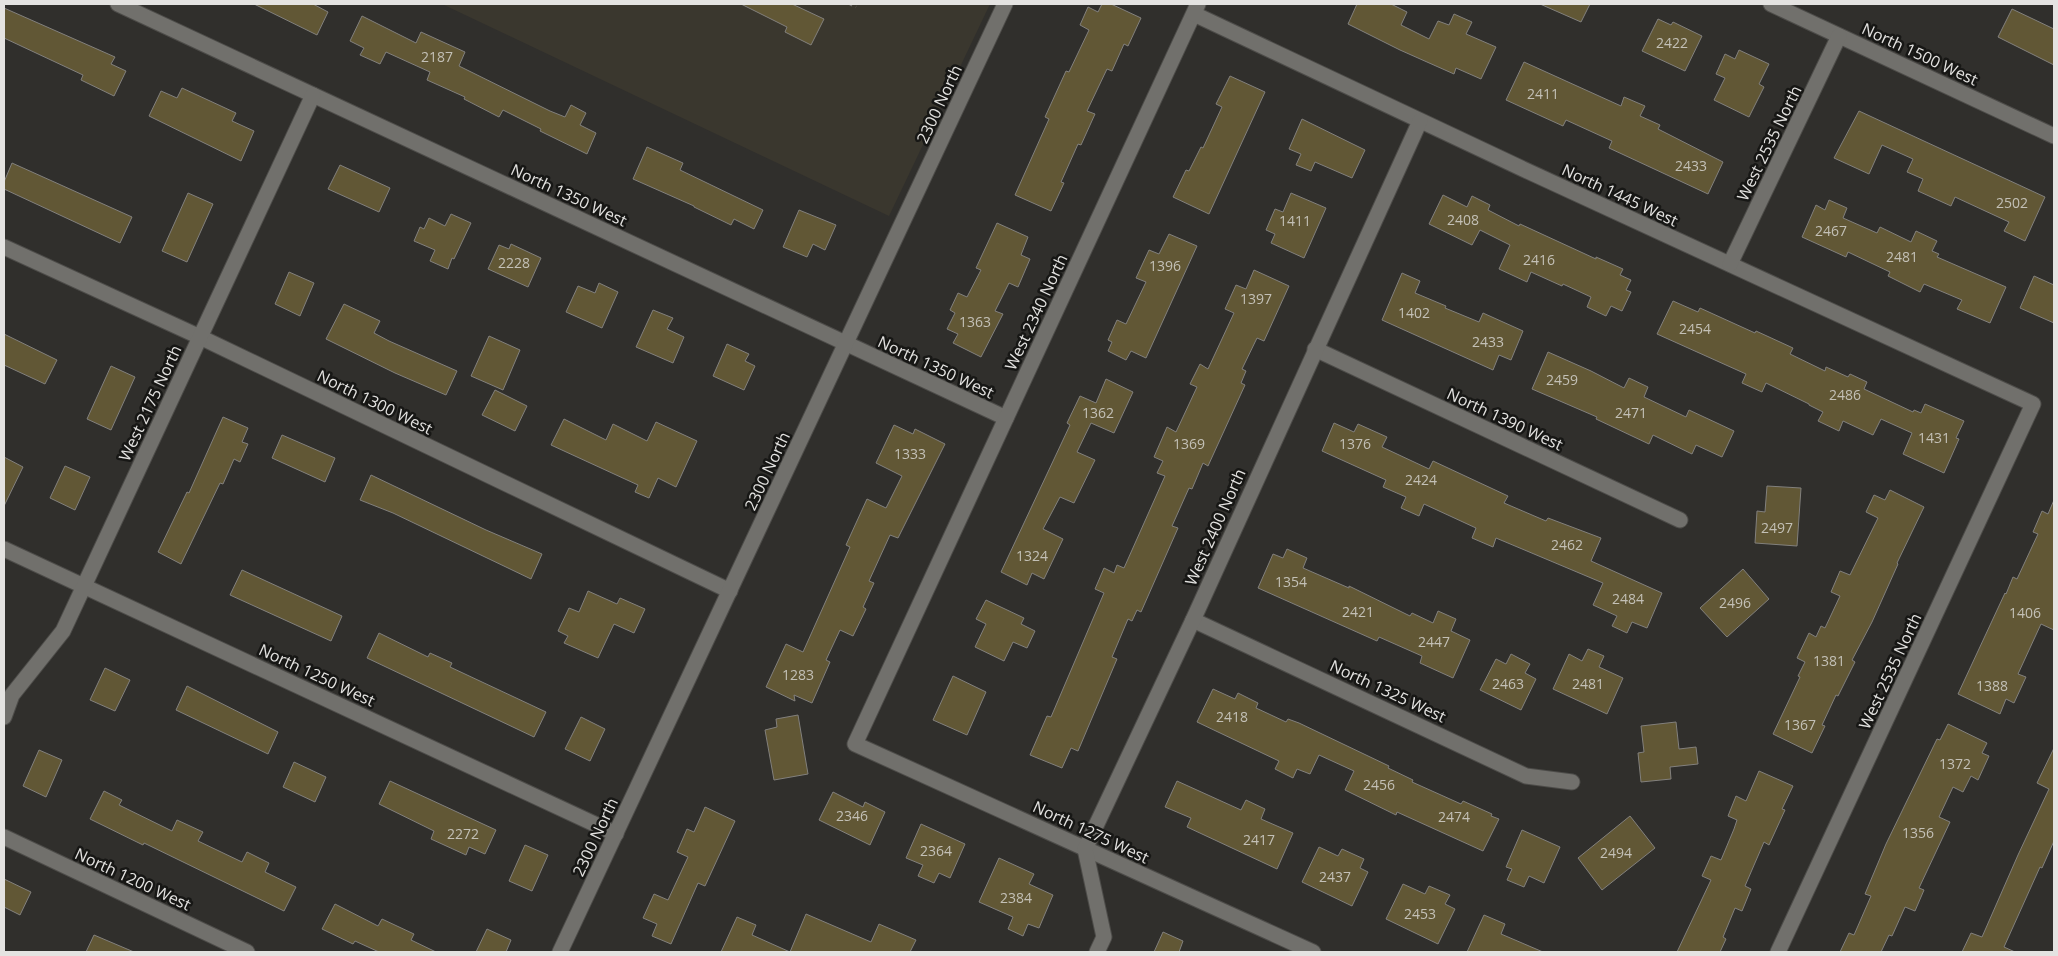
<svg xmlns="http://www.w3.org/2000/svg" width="2058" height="956" viewBox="0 0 2058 956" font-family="'Open Sans',sans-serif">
  <rect width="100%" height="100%" fill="#302f2c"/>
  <!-- built -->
  <path fill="#3a372e" d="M442,4h548l-101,212z"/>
  <!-- building -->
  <g fill="#615735" stroke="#82807d">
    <path d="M254,4h59l15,8 -11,23z"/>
    <path d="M741,4h51l32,15 -13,26 -26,-13 2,-5z"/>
    <path d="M1102,4h9l30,14 -13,28 -4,-2 -12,27 -5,-2 -20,42 8,3 -14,31 -3,-1 -17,38 3,1 -13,28 -36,-16 34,-76 -4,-2 21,-46 3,1 20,-42 -9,-5 8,-18 10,5z"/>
    <path d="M1357,4h34l16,8 -6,13 28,14 9,-18 11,4 5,-11 18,8 -6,12 30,13 -15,32 -25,-11 -2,6 -54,-24 -52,-26z"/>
    <path d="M1540,4h50l-9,18z"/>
    <path d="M4,8l111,49 -4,7 15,7 -12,25 -33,-16 2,-5 -79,-37z"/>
    <path d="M2012,9l42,20v36l-56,-28z"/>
    <path d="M362,16l54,27 5,-11 44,20 -6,14 91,45 15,6 6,-12 15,8 -6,12 16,8 -9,21 -47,-23 1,-2 -38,-19 -4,7 -35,-18 1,-2 -38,-17 3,-8 -44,-20 -6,12 -20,-9 4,-7 -14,-7z"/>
    <path d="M1658,19l13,6 2,-3 29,14 -17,35 -43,-20z"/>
    <path d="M1739,50l30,14 -10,20 5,3 -15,30 -35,-17 11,-22 -9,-4 9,-20 10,5z"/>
    <path d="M1524,62l97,44 3,-9 21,9 -5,10 20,9 -2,4 65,33 -15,32 -99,-46 3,-7 -46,-21 -3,6 -57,-26z"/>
    <path d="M1230,76l35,16 -56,122 -36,-17 13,-27 3,1 12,-24 2,1 19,-41 -6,-3z"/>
    <path d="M182,88l54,25 -4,8 22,10 -13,30 -92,-45 12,-25 16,7z"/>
    <path d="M1859,111l186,86 -20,44 -21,-10 5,-9 -54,-25 -4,9 -33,-15 5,-12 -16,-7 6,-13 -31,-14 -13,29 -35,-16z"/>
    <path d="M1302,119l63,31 -13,28 -37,-16 -4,9 -15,-6 5,-11 -12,-5z"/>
    <path d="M647,147l36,16 -3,7 83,40 -9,19 -20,-10 -3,6 -37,-18v-1l-61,-27z"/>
    <path d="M12,163l120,54 -12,26 -116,-54v-7z"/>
    <path d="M340,165l50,23 -11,24 -51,-23z"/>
    <path d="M188,193l25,11 -26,58 -25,-11z"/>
    <path d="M1291,193l35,15 -22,50 -33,-15 4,-9 -9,-4 9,-21 8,3z"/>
    <path d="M1443,195l24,12 5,-11 18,9 -2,5 31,16 1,-2 76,35v-2l27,12 -3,6 11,5 -5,10 5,2 -9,19 -11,-5 -5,10 -19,-9 4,-10 -28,-13 -1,2 -31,-14 -4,10 -28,-13 11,-24 -30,-15 -8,15 -43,-21z"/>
    <path d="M1829,200l18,8 -4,10 34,15 3,-6 31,15 5,-11 21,10 -5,10 7,3 -2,3 69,30 -16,36 -33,-14 5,-9 -38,-16 -4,8 -32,-16 2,-4 -42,-20 -2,5 -44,-20 14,-32 9,5z"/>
    <path d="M799,210l37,15 -11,25 -12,-6 -6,13 -24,-10z"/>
    <path d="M451,214l20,9 -17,36 -2,-1 -4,11 -18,-8 5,-11 -21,-9 6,-14 4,2 5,-11 16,8z"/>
    <path d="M997,223l31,14 -7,18 9,4 -12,28 -9,-4 -14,28 8,3 -22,43 -28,-14 5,-9 -11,-5 8,-16 -5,-3 8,-17 9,4 14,-27 -5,-2z"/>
    <path d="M1169,234l28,12 -51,112 -15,-7 -5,9 -18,-9 4,-9 -4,-2 9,-20 9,4 20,-42 -10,-4 13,-28 10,4z"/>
    <path d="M511,244l30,14 -13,29 -40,-18 11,-24 10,4z"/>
    <path d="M1254,270l35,16 -25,55 -7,-3 -15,31 4,2 -5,12 4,2 -37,81 -5,-3 -11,26 -3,-1 -17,38 6,2 -37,84 -4,-2 -5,11 -4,-2 -16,38 5,2 -39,92 -7,-3 -9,20 -32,-13 17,-39 4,1 53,-124 -9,-4 9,-21 10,5 3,-8 7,3 41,-92 -8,-3 6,-12 -9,-4 13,-30 9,5 21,-45 -7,-3 10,-20 8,5 26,-56 -9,-4 11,-24 10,4z"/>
    <path d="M289,272l25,11 -14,33 -25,-12z"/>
    <path d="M1402,273l18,8 -5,12 31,13 -1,2 34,14 4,-9 40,18 -12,29 -12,-5 -6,15 -111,-50z"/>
    <path d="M2034,276l20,9v38l-34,-15z"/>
    <path d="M599,283l19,9 -16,36 -36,-16 12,-26 17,7z"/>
    <path d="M1673,301l25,11 2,-4 55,25 1,-2 37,17 -3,6 35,17 1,-4 22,10 2,-3 17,8 -3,7 49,23 1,-2 7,3 4,-9 39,17 -8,17 3,1 -15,34 -41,-19 9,-21 -31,-14 -8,16 -30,-14 -4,10 -21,-10 5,-9 -14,-7v-1l-43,-21 -4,9 -20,-9 4,-9 -89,-40z"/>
    <path d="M344,304l36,17 -6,12 15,8 68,30 -11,24 -51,-22 -69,-34z"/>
    <path d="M653,310l20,8 -6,11 17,8 -11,26 -37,-16z"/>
    <path d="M4,334l53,26 -12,24 -41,-19z"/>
    <path d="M489,336l31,14 -17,40 -32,-14z"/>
    <path d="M727,344l22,10 -4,7 10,5 -11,24 -31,-14z"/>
    <path d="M1548,352l43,19 33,17 5,-10 19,9 -4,10 42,20 3,-7 45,21 -12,26 -26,-12 -4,9 -39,-19 -4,9 -53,-25 1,-2 -65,-28z"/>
    <path d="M111,366l24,11 -24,53 -24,-11z"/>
    <path d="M1106,379l27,13 -19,41 -23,-10 -14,29 18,8 -21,43 -14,-6 -17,32 20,10 -19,40 -12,-6 -5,12 -26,-13 69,-147 -3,-2 13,-27 16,7z"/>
    <path d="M495,390l32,16 -12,25 -33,-16z"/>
    <path d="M223,417l25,11 -6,14 6,2 -8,18 -6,-3 -11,25 -3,-1 -39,81 -23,-12 29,-60 2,1z"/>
    <path d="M564,419l42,21 7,-16 34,17 9,-19 41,19 -21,46 -18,-9 -9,20 -14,-6 3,-7 -87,-40z"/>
    <path d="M1334,423l20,9 4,-8 29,13 -5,10 47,22 4,-8 75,35 -4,7 42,18 2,-3 53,20 -10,23 71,32 -15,35 -15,-6 -5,11 -15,-7 5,-10 -24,-11 10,-22 -107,-45 -3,9 -21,-9 4,-10 -52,-24 -5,12 -18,-8 5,-11 -23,-10 3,-7 -64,-29z"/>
    <path d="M894,425l19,9 2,-5 30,15 -47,94 -8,-3 -21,46 5,2 -11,24 3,2 -13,27 -13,-6 -14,30 4,2 -18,41 -18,-8 1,6 -29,-14 20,-43 17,8 47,-105 -4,-2 21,-46 19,9 16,-32 -26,-13z"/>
    <path d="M282,435l53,23 -10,24 -53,-24z"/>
    <path d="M4,457l19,10 -19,39z"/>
    <path d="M65,466l25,11 -15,33 -25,-12z"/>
    <path d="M371,475l115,55 56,24 -11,25 -138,-66 -33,-13z"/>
    <path d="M1767,486l34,2 -4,58 -42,-3 2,-32 8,1z"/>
    <path d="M1890,490l34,17 -27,56 1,1 -26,58 -20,38 3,2 -17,34 -2,-1 -14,30 3,1 -13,27 -39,-19 27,-57 -2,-1 7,-14 -8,-4 12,-25 7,4 5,-11 4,2 15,-32 -9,-4 9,-21 10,4 28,-57 -12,-6 8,-17 11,5z"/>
    <path d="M2054,500v130l-13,-6 -23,50 8,3 -12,26 -8,-4 -6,15 -42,-20 47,-101 1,1 7,-17 4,2 21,-45 -5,-2 9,-21 6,3z"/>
    <path d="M1287,549l20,9 -4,10 46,20v-2l61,30 2,-3 21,10 5,-12 18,8 -5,12 19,9 -17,38 -33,-15 2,-7 -43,-19 -2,4 -119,-53 15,-34 10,4z"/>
    <path d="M1743,569l26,30 -42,38 -27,-29z"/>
    <path d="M242,570l100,46 -11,25 -101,-46z"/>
    <path d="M588,591l29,13 3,-6 25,11 -11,24 -20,-9 -16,34 -34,-15 4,-7 -10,-5 11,-23 10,4z"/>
    <path d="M986,600l38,18 -3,6 14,7 -8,17 -14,-6 -9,19 -29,-14 11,-23 -10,-5z"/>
    <path d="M379,633l49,24 2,-4 22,10 -2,4 96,45 -12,25 -167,-79z"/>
    <path d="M1588,649l16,7 -5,11 24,11 -16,36 -54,-25 16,-35 13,7z"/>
    <path d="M1511,654l19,10 -5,9 11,6 -15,31 -41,-20 16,-31 10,5z"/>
    <path d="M105,668l25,12 -15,31 -25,-11z"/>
    <path d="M953,676l33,16 -19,43 -34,-15z"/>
    <path d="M187,686l91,46 -10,22 -92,-44z"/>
    <path d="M1213,689l22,10 3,-6 20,10 -2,5 30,14 2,-3 11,4 90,43 -1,2 25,12 -1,2 49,22 2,-3 29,13 -1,2 8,3 -16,32 -86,-39 -1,3 -51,-25 9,-19 -35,-16 -9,19 -13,-5 -4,9 -18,-9 4,-8 -82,-39z"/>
    <path d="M798,715l10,59 -34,6 -9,-50 12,-3 -1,-8z"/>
    <path d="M581,717l24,12 -15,32 -25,-12z"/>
    <path d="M1676,722l3,27 17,-2 2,17 -28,3 1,12 -30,3 -3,-29 6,-1 -3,-26z"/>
    <path d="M1948,724l39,19 -5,10 7,3 -11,24 -7,-4 -8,16 -10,-5 -14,30 11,5 -31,66 5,2 -9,21 -10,-4 -13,29 -3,-1 -8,17h-41l9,-19 5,2 17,-39 -6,-2 21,-50 51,-105 3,1z"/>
    <path d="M2054,748v93l-12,27 -2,-1 -36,80 11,5h-53l9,-19 11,4 36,-82 31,-66 -12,-6z"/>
    <path d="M39,750l23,10 -16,37 -23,-11z"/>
    <path d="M294,762l32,15 -11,25 -32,-15z"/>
    <path d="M1759,771l34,15 -11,23 3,1 -16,35 -5,-3 -19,44 6,3 -9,22 -7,-3 -12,29 3,2 -6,13h-43l34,-72 -9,-4 9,-20 10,4 13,-31 3,-9 -9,-4 8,-20 10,5z"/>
    <path d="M390,781l106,49 -11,24 -16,-7 -3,8 -35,-16 3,-8 -55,-27z"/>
    <path d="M1177,781l64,29 5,-10 19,9 -4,10 32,14 -16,36 -90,-42 4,-9 -26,-11z"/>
    <path d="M104,791l18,9 -3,5 53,26 5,-11 26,12 -5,9 44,21 5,-10 22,11 -4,9 31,15 -12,24 -140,-68 -1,2 -53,-26z"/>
    <path d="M833,792l30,15 2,-5 20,10 -15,33 -51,-25z"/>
    <path d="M705,807l30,14 -30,65 -7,-3 -27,61 -19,-8 5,-12 -14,-6 11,-24 14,6 20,-43 -11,-5 10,-23 7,3z"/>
    <path d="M1630,816l25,32 -53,42 -24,-32z"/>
    <path d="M921,824l44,20 -15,34 -11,-5 -5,10 -16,-7 5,-11 -17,-7z"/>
    <path d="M1522,830l38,17 -16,36 -15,-7 -5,11 -17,-7 5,-11 -6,-2z"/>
    <path d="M525,845l23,10 -16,36 -23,-10z"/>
    <path d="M1319,847l19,9 4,-7 22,10 -4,9 8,4 -16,34 -50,-24z"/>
    <path d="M999,858l35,16 -5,10 24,11 -14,33 -11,-4 -5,12 -15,-7 5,-12 -34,-15z"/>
    <path d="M4,879l27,13 -11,23 -16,-8z"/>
    <path d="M1403,884l22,10 4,-8 21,9 -5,9 10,5 -17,35 -52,-25z"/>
    <path d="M335,904l43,22 4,-7 32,15 -3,6 25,12h-57l-24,-11 -2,3 -31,-15z"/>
    <path d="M806,914l65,28 8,-18 37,16 -6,12h-189l16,-35 19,8 -4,10 38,17z"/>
    <path d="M1484,915l21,9 -4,10 42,18h-76z"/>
    <path d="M487,929l24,11 -5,12h-30z"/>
    <path d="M1163,932l20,9 -4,11h-25z"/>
    <path d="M94,935l40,17h-48z"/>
  </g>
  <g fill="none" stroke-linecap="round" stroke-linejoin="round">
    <!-- minor casing -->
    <g stroke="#4d4c49" stroke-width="17">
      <g id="minor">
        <path d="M118,4l888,414"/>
        <path d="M1198,4l-343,740 458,208"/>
        <path d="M1771,4l283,132"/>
        <path d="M1194,14l329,155 510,235 -255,548"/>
        <path d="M4,247l196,90 530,254"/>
        <path d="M1730,264l109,-228"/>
        <path d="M1315,349l365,171"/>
        <path d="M4,549l612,285"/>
        <path d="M1193,620l333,156 46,6"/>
        <path d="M4,717l8,-22 51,-64 250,-536"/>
        <path d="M4,837l243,115"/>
        <path d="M560,952l445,-948"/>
        <path d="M1097,952l7,-15 -19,-88 108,-229 227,-499"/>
      </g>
    </g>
    <!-- path -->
    <path stroke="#757471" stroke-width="3" stroke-dasharray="2.5 4" stroke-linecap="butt" d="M850,4l6,3"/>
    <!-- minor -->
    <use href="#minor" stroke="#71706c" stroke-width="15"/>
  </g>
  <g text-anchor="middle" stroke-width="5" stroke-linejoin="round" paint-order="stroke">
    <!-- number labels -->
    <g font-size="14" fill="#c3c0b6">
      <text x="1672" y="48">2422</text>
      <text x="437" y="62">2187</text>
      <text x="1543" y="99">2411</text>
      <text x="1691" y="171">2433</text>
      <text x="2012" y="208">2502</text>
      <text x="1463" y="225">2408</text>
      <text x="1295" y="226">1411</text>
      <text x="1831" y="236">2467</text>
      <text x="1902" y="262">2481</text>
      <text x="1539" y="265">2416</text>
      <text x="514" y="268">2228</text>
      <text x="1165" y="271">1396</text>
      <text x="1256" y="304">1397</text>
      <text x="1414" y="318">1402</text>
      <text x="975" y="327">1363</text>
      <text x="1695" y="334">2454</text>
      <text x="1488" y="347">2433</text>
      <text x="1562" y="385">2459</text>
      <text x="1845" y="400">2486</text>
      <text x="1098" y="418">1362</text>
      <text x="1631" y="418">2471</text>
      <text x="1934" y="443">1431</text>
      <text x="1189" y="449">1369</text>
      <text x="1355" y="449">1376</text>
      <text x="910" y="459">1333</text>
      <text x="1421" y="485">2424</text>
      <text x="1777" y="533">2497</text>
      <text x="1567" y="550">2462</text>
      <text x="1032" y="561">1324</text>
      <text x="1291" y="587">1354</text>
      <text x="1628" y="604">2484</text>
      <text x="1735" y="608">2496</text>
      <text x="1358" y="617">2421</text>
      <text x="2025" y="618">1406</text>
      <text x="1434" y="647">2447</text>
      <text x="1829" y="666">1381</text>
      <text x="798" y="680">1283</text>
      <text x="1508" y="689">2463</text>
      <text x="1588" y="689">2481</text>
      <text x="1992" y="691">1388</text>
      <text x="1232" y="722">2418</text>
      <text x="1800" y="730">1367</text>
      <text x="1955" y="769">1372</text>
      <text x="1379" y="790">2456</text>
      <text x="852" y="821">2346</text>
      <text x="1454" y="822">2474</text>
      <text x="1918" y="838">1356</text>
      <text x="463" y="839">2272</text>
      <text x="1259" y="845">2417</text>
      <text x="936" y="856">2364</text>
      <text x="1616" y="858">2494</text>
      <text x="1335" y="882">2437</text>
      <text x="1016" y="903">2384</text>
      <text x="1420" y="919">2453</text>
    </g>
    <!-- street labels -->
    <g font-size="16" fill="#e4e3e1" stroke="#171715">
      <text transform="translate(1920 54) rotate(25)" y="6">North 1500 West</text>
      <text transform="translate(939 104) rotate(-65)" y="6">2300 North</text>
      <text transform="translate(1769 143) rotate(-64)" y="6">West 2535 North</text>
      <text transform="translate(569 195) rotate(25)" y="6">North 1350 West</text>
      <text transform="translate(1620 195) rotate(25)" y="6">North 1445 West</text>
      <text transform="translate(1036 312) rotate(-65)" y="6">West 2340 North</text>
      <text transform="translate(936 367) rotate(25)" y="6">North 1350 West</text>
      <text transform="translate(375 402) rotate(26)" y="6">North 1300 West</text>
      <text transform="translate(150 403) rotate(-65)" y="6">West 2175 North</text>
      <text transform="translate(1505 419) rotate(25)" y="6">North 1390 West</text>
      <text transform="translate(767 471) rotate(-65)" y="6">2300 North</text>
      <text transform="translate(1215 527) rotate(-66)" y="6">West 2400 North</text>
      <text transform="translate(1890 671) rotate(-65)" y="6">West 2535 North</text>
      <text transform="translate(317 675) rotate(25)" y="6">North 1250 West</text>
      <text transform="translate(1388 691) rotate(25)" y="6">North 1325 West</text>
      <text transform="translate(1091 832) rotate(25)" y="6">North 1275 West</text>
      <text transform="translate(595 837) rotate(-65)" y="6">2300 North</text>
      <text transform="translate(133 879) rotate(25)" y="6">North 1200 West</text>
    </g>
  </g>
  <!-- border -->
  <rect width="2058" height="956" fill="none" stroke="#e4e3e1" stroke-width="10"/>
</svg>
